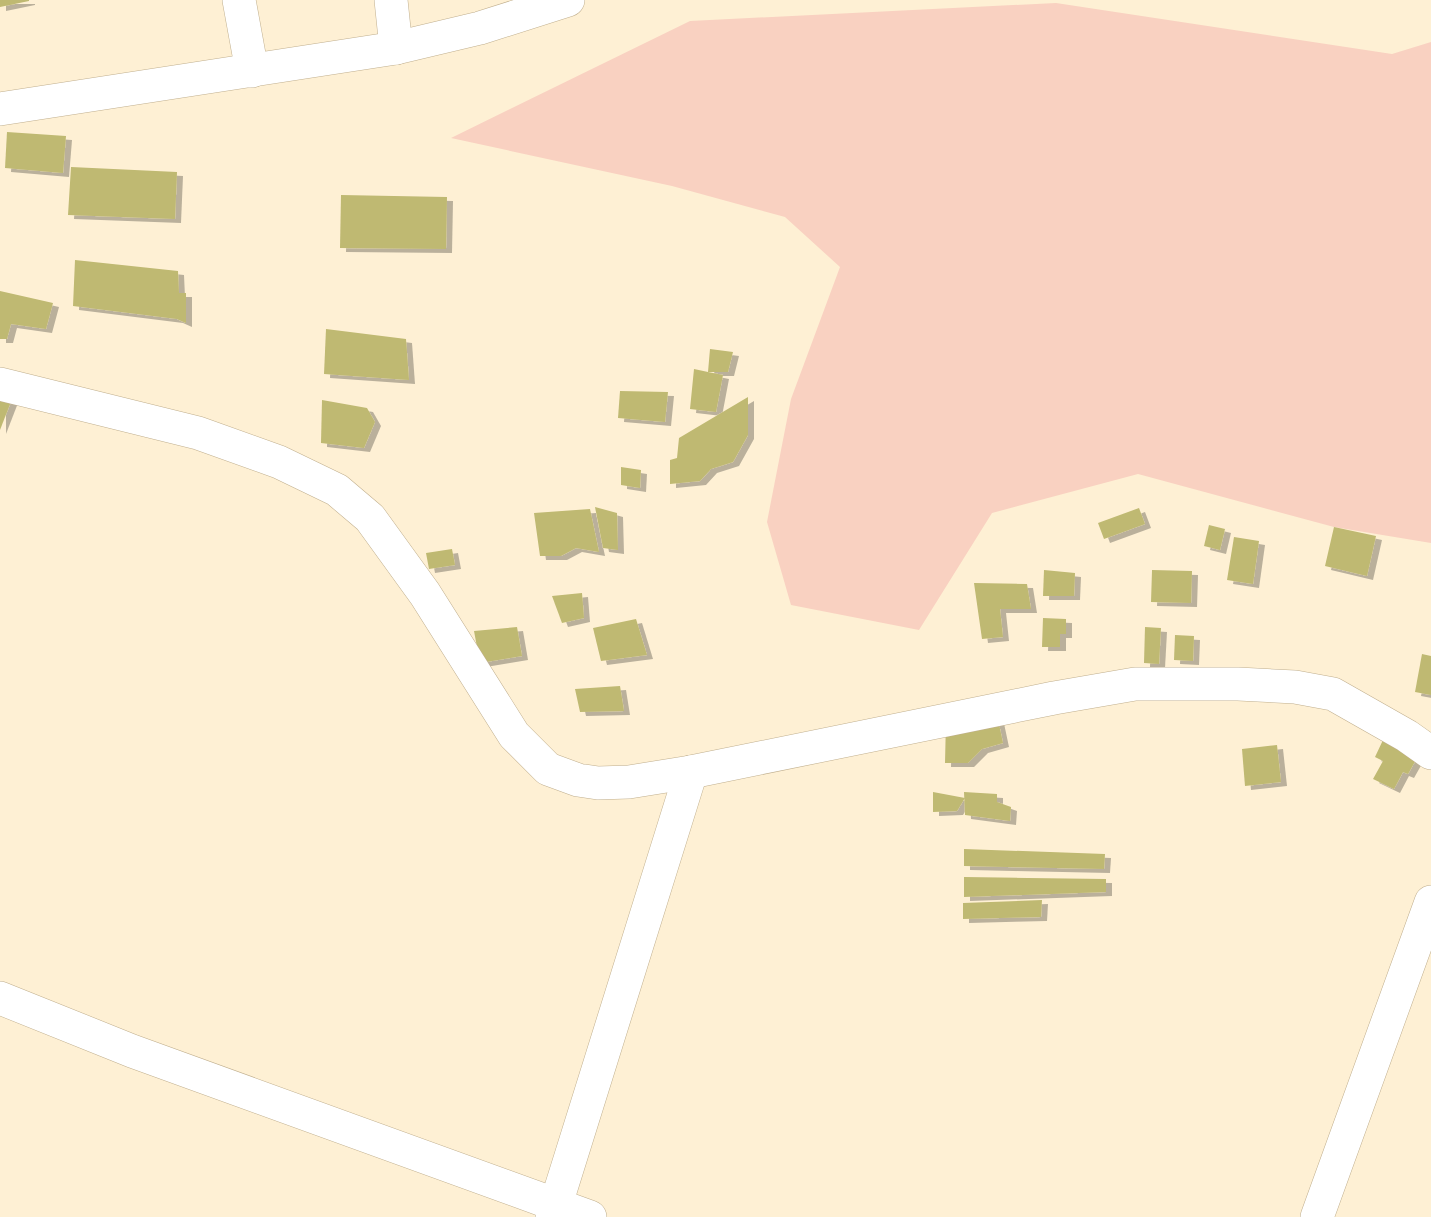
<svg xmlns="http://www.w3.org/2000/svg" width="1431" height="1217" viewBox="0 0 1431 1217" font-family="Arial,sans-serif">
  <defs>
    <filter id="shadow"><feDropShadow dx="6" dy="4" stdDeviation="0" flood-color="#0004"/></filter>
  </defs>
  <rect width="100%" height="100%" fill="#fef0d4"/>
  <!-- green -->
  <path fill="#f9d1c1" d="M1056,3l336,51 39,-12v501l-97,-16 -196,-53 -146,39 -73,117 -128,-25 -24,-83 24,-123 49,-132 -55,-50 -113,-31 -221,-48 239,-117z"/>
  <!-- building -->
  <g fill="#bfb972" filter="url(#shadow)">
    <path d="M0,0h29v1l-29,6z"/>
    <path d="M7,132l59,4 -3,37 -58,-5z"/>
    <path d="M71,167l106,5 -2,47 -107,-4z"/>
    <path d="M341,195l106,2 -1,52 -106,-1z"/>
    <path d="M75,260l103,11 1,22h7v30l-9,-4 -104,-13z"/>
    <path d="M0,291l53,12 -7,26 -35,-5 -4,15h-7z"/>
    <path d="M326,329l80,10 3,41 -85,-6z"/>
    <path d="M710,349l23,3 -5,20h-20l15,3 -7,37 -26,-3 4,-40 14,3z"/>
    <path d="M620,391l48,1 -3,30 -47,-4z"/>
    <path d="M0,396l12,3 -12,31z"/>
    <path d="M748,397v38l-15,27 -22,7 -11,12 -30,3v-24l7,-2 2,-20z"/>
    <path d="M322,400l45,8 8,14 -11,26 -43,-5z"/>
    <path d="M621,467l20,3 -1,18 -19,-3z"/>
    <path d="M595,507l22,6 1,37 -15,-2z"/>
    <path d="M1139,508l6,16 -41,15 -6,-16z"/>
    <path d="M590,509l9,43 -23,-4 -15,8h-21l-6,-43z"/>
    <path d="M1209,525l16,4 -5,21 -16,-4z"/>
    <path d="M1334,527l42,9 -9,40 -42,-10z"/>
    <path d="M1234,537l25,4 -6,43 -26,-4z"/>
    <path d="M452,549l3,16 -26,4 -3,-16z"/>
    <path d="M1044,570l31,3 -1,23h-31z"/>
    <path d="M1152,570l40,1 -1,32 -40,-1z"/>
    <path d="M974,583l53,1 4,25h-31l3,28 -21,2z"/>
    <path d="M582,593l2,25 -22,5 -10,-27z"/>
    <path d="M1043,618l23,1v15h-6v13h-18z"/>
    <path d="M636,619l11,36 -46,6 -8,-33z"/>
    <path d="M517,627l5,29 -42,7 -6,-32z"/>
    <path d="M1145,627l16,1 -2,36 -15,-1z"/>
    <path d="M1175,635l19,1 -1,25 -19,-1z"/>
    <path d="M1422,654l9,2v39l-16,-3z"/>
    <path d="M620,686l4,25 -44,1 -5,-23z"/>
    <path d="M996,710l7,33 -21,6 -14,14h-23l1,-43z"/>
    <path d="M1383,740l34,18 -9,16 -5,-2 -9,17 -21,-10 10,-18 -8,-4z"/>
    <path d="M1277,745l4,37 -36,4 -3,-37z"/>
    <path d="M933,792l32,6 -8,13 -24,1z"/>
    <path d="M964,792l33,2v8l14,5 -1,14 -45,-6z"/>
    <path d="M964,849l141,5 -1,15 -140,-3z"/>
    <path d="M964,877l142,2v13l-142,5z"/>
    <path d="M1042,900l-1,17 -78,2v-16z"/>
  </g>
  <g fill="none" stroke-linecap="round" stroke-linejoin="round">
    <!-- minor casing -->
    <g stroke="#c0af8e" stroke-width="34">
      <g id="minor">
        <path d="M239,0l13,71"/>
        <path d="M391,0l5,48"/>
        <path d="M0,109l396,-61 84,-20 88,-28"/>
        <path d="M0,384l198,49 81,29 58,28 33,28 55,76 89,141 34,34 30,11 20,3 31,-1 62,-10 363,-74 81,-14h103l57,3 38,7 74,42 24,17"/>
        <path d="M0,998l132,53 458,166"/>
        <path d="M552,1217l139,-445"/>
        <path d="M1317,1217l114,-315"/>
      </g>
    </g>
    <!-- minor -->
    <use href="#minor" stroke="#fff" stroke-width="33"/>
  </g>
</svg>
